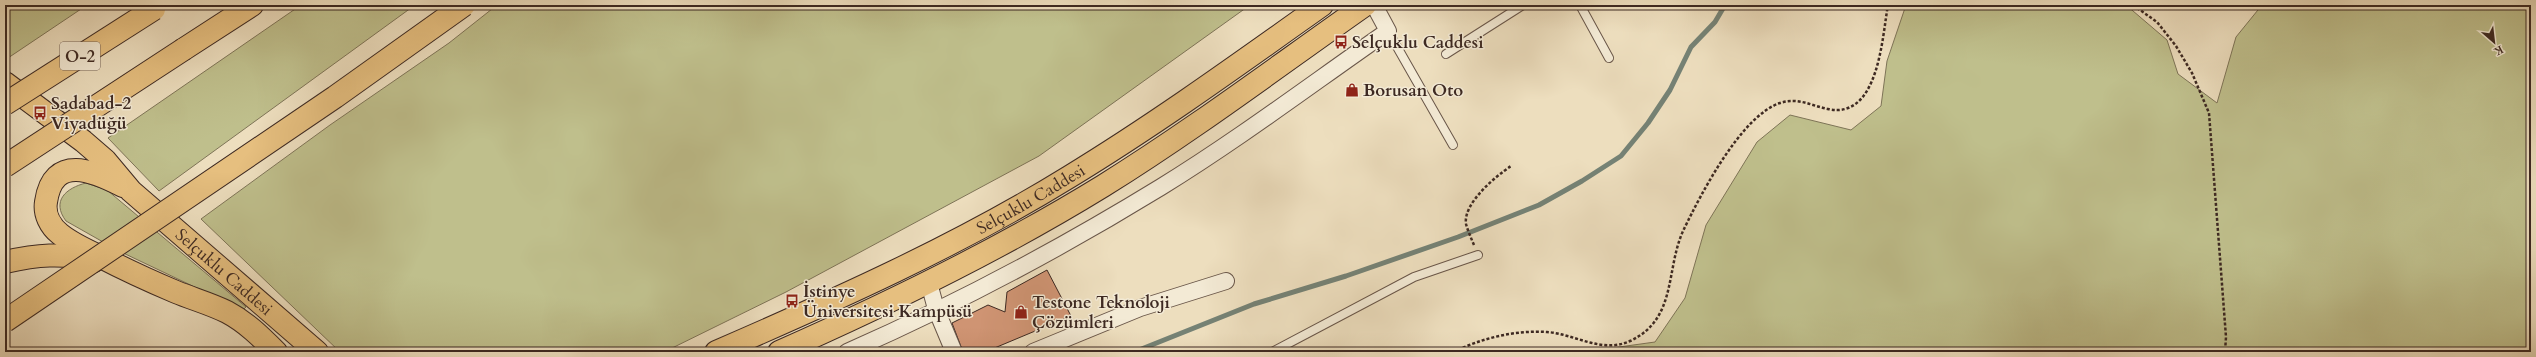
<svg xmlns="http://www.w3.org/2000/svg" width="2536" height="357" viewBox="0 0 2536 357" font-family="Cardo,serif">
  <rect width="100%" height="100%" fill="#eddebe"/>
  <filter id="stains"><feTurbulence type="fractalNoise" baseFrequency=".005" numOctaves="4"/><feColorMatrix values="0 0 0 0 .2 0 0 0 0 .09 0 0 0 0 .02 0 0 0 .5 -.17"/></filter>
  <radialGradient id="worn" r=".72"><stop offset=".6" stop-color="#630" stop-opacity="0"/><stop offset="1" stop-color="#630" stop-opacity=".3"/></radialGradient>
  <!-- green -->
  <g fill="#bfbf8c" stroke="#7e7457">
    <path d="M5,5h82l-79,53 -3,-5z"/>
    <path d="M301,5h114l-256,186 -51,-53z"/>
    <path d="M497,5h753l-211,151 -253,136 -122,60h-324l-139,-133 129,-94 119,-82z"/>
    <path d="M1906,5h220l41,35 11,34 39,29 19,-66 26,-32h269v347h-948l72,-10 30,-44 21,-73 51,-83 33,-27 61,15 30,-24 6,-45z"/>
    <path d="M86,183l21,7 139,117 -3,3 -124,-59 -53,-30c-15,-20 0,-33 20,-38z"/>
  </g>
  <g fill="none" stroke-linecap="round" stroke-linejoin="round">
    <!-- stream -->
    <path stroke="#758275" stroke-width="5" d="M1134,352l120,-48 92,-28 112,-39 81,-32 43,-24 39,-25 27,-33 22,-33 21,-43 24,-25 10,-17"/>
  </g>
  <!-- building -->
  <path fill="#cf9473" stroke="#3d2922" d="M1047,270l24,46 -86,36h-22l-11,-29 36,-18 17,7 2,-20z"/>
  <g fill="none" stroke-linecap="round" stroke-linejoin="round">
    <!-- service casing -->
    <g stroke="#695649" stroke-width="10">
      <g id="service">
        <path d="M1580,5l29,53"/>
        <path d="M1388,31l65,114"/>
        <path d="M1446,54l77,-49"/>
        <path d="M1272,352l142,-75 64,-22"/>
      </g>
    </g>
    <!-- minor casing -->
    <g stroke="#695649" stroke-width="18">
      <g id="minor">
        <path d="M929,283l7,26 18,43"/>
        <path d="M847,352c105,-46 216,-105 314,-165 78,-48 152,-104 227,-156l-14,-26"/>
        <path d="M1033,352l107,-44 86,-27"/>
      </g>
    </g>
    <!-- primary casing -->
    <g stroke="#3d2922" stroke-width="24">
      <g id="primary">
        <path id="s1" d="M5,83l78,58 22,19 26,31 186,161"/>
        <path d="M123,186c-29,-15 -70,-33 -77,16 -2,12 4,24 14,32 11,9 26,16 39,22 25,13 51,25 77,36 17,7 35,12 51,20 19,10 34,25 49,40"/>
        <path d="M5,262c31,-7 58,-10 89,-1"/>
        <path id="s2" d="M716,352c120,-52 241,-106 353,-175 87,-53 170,-113 253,-172"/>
        <path d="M779,352c111,-49 220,-102 324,-166 90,-56 175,-120 262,-181"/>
      </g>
    </g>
    <!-- motorway casing -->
    <g stroke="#3d2922" stroke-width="24">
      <path id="motorway" d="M184,49l68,-44"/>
    </g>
    <!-- path -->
    <g stroke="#3d2922" stroke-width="2.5" stroke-dasharray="3 2" stroke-linecap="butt">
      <path d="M2133,5l24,17 19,24 16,27 17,40 17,224 -1,15"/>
      <path d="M1474,245c-3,-7 -6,-14 -8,-21 -3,-21 30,-48 45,-58"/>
      <path d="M1454,352c27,-14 62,-22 93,-20 28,2 55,22 83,9 48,-22 35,-73 54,-112 17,-35 57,-113 96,-126 18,-6 32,3 48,6 51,11 54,-72 60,-104"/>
    </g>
    <!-- service -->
    <use href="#service" stroke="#f3ead5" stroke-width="8"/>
    <!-- minor -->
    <use href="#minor" stroke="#f3ead5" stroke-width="16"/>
    <!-- primary -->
    <use href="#primary" stroke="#e6bf7f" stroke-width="22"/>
    <!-- motorway -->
    <use href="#motorway" stroke="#e6bf7f" stroke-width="22"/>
    <!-- motorway-bridge casing -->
    <g stroke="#3d2922" stroke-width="24" stroke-linecap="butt">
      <g id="motorway-bridge">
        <path d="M5,104l149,-95"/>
        <path d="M5,166l179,-117"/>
        <path d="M5,321l330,-224 129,-92"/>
      </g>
    </g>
    <!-- motorway-bridge -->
    <use href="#motorway-bridge" stroke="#e6bf7f" stroke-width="22"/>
  </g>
  <!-- icons -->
  <defs>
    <g id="bus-bare" transform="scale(1.08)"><path d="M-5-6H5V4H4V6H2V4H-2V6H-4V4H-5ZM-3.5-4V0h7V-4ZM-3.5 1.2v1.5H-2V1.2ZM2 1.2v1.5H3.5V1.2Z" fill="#8f2418" stroke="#f3ead5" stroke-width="2.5" paint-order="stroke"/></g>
    <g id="shop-bare" transform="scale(1.08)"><path d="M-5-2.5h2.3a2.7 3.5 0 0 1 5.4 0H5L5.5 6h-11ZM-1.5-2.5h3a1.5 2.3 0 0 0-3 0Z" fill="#8f2418" stroke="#f3ead5" stroke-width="2.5" paint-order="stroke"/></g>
  </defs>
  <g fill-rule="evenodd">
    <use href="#bus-bare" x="1341" y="42"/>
    <use href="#shop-bare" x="1352" y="90"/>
    <use href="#bus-bare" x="40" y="113"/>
    <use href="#bus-bare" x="792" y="301"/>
    <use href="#shop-bare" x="1021" y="312"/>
  </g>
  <g text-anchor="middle" stroke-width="3" stroke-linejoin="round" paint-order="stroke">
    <!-- shield labels -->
    <rect fill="#f3ead5" stroke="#746358" stroke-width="1" x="60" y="42" width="40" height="28" rx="3"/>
    <g font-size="16" font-weight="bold" fill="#3d2922">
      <text x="80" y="62">O-2</text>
    </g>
    <!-- poi labels -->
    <g font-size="17" font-weight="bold" fill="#3d2922" stroke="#f3ead5" text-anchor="start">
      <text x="1352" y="48">Selçuklu Caddesi</text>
      <text x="1363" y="96">Borusan Oto</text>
      <text x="51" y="109">Sadabad-2<tspan x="51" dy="20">Viyadüğü</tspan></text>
      <text x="803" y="297">İstinye<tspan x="803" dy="20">Üniversitesi Kampüsü</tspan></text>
      <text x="1032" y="308">Testone Teknoloji<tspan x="1032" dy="20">Çözümleri</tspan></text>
    </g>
    <!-- street labels -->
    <g font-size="17" fill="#3d2922" stroke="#f3ead5">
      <text dy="6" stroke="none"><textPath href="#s2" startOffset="350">Selçuklu Caddesi</textPath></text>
      <text dy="6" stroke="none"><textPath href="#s1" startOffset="290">Selçuklu Caddesi</textPath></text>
    </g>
  </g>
  <!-- margin -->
  <rect width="2536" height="357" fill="none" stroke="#eddebe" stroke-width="20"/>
  <rect x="6" y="6" width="2524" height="345" fill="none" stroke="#3d2922" stroke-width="2"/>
  <rect x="10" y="10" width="2516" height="337" fill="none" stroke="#3d2922"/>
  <!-- north arrow -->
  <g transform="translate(2494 42) rotate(152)" stroke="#f3ead5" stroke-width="3" paint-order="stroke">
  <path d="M0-3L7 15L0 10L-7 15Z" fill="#3d2922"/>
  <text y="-6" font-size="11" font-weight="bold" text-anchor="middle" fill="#3d2922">K</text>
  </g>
  <rect width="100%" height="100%" filter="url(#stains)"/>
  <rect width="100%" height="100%" fill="url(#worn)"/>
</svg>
